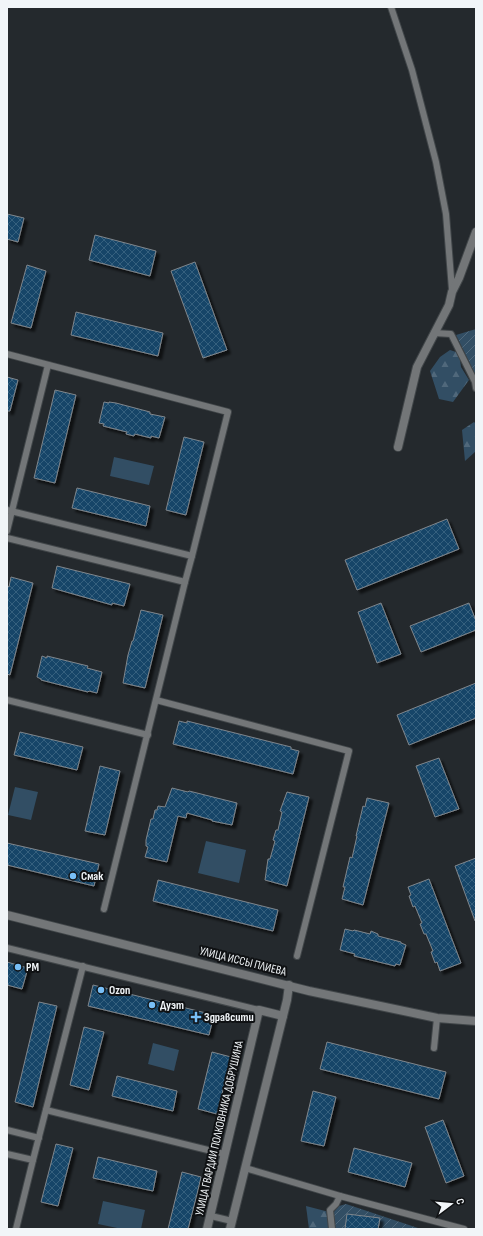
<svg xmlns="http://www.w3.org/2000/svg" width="483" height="1236" viewBox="0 0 483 1236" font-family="'Sofia Sans Condensed',sans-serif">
  <defs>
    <pattern id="forest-firs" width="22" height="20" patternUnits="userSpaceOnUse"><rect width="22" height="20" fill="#324e64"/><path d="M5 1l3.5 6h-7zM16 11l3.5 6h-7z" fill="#50687b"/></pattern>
    <pattern id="garden-furrows" width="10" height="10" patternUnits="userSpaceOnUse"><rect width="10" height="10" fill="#324e64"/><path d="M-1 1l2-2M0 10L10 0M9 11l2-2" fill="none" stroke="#50687b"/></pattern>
    <pattern id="building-cross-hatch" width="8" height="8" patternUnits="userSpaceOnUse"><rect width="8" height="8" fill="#134568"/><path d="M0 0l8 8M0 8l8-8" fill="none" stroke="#36607e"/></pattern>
    <filter id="shadow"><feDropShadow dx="3.5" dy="3.5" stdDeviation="1" flood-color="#0009"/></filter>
  </defs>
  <rect width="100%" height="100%" fill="#24292d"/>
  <!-- green -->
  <g fill="#324e64">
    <path d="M114,457l40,9 -5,19 -39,-9z"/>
    <path d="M15,787l23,5 -7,28 -23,-5z"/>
    <path d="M206,841l40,9 -7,33 -41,-10z"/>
    <path d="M153,1043l26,7 -5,21 -26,-7z"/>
    <path d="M103,1201l42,9 -4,19h-19l-24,-5z"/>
  </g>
  <!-- forest -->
  <g fill="url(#forest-firs)">
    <path d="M450,350l9,3 2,14 8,13 -16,22 -14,-3 -9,-28 10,-14z"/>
    <path d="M474,422l2,2v27l-11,10 -3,-31z"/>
    <path d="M306,1206l23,6 2,17h-22z"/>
  </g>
  <!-- garden -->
  <g fill="url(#garden-furrows)">
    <path d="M476,329v47l-20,-41z"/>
    <path d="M346,1204l75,25h-86l-2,-16 6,-7z"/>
  </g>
  <!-- building -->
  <g fill="url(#building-cross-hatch)" stroke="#80868c" filter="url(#shadow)">
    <path d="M7,214l17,4 -6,24 -11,-3z"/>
    <path d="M95,235l61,16 -6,25 -61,-16z"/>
    <path d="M195,262l32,88 -24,8 -32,-87z"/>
    <path d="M27,265l19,6 -15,57 -20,-5z"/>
    <path d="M76,312l87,21 -5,23 -87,-21z"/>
    <path d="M7,377l11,3 -8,31h-3z"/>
    <path d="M55,390l21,5 -21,88 -21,-5z"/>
    <path d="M104,402l5,1v-1l7,1 34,9v2l15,3 -6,21 -8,-2v2l-16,-4 -1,2 -8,-2 1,-2 -24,-6 1,-2 -5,-1z"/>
    <path d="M184,437l20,5 -18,73 -20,-5z"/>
    <path d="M77,488l73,18 -4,20 -74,-18z"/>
    <path d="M447,519l12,30 -102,41 -12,-30z"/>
    <path d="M57,566l73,18 -6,22 -12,-3v2l-60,-17z"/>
    <path d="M11,577l22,6 -23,92 -3,-1v-88l2,1z"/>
    <path d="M381,603l20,51 -24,9 -19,-51z"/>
    <path d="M469,603l7,18v9l-55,22 -11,-26z"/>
    <path d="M141,610l22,5 -18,73 -22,-5 5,-28 4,-14h1z"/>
    <path d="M42,656l5,2v-2l41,10 -1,2 15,4 -5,21 -8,-2 -1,1 -47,-12v-1l-4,-2z"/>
    <path d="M476,683v35l-67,27 -12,-30z"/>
    <path d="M179,721l8,2v-2l104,26v2l8,2 -6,23 -120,-30z"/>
    <path d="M20,732l63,15 -6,23 -63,-15z"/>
    <path d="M439,758l20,51 -24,8 -19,-51z"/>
    <path d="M100,766l20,5 -15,64 -20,-4z"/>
    <path d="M172,788l16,4 1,-1 48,12 -5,22 -20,-4v-1l-25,-7 -1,5 -8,-2 -11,46 -22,-5 3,-10 -2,-1v-6l5,-21h2l2,-9h2l1,-4 7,1z"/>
    <path d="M287,792l22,5 -22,89 -22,-6 3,-21h2l5,-18 -2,-1 3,-10h2l4,-18 -2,-1z"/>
    <path d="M367,798l22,5 -26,102 -21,-6 3,-12h-2l7,-30 2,1 5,-22h-1l7,-30 2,1z"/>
    <path d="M7,843l92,21 -5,22 -87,-21z"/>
    <path d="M476,858v62l-1,1 -20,-55z"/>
    <path d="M429,879l32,84 -21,8 -3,-9 -2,1 -4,-11 2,-1 -7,-17h-2l-4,-10 2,-1 -7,-17 -2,1 -4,-11 2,-1 -3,-8z"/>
    <path d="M158,880l120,30 -5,21 -120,-30z"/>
    <path d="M345,929l8,2 1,-1 16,4 1,-3 7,3v2l23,6v1l5,2 -6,20 -4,-1 -1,2 -8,-2 -33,-8 1,-2 -15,-4z"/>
    <path d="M7,962l21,6 -6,21 -15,-4z"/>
    <path d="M93,985l121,30 -5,20 -121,-29z"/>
    <path d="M39,1002l18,4 -24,101 -18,-5z"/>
    <path d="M84,1027l20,5 -15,58 -19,-5z"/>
    <path d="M327,1042l119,30 -7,27 -119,-30z"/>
    <path d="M212,1052l19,5 -14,57 -19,-5z"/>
    <path d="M117,1076l60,15 -4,20 -61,-15z"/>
    <path d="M313,1091l23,6 -12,49 -23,-5z"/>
    <path d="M443,1120l21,56 -18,7 -21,-56z"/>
    <path d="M56,1144l17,4 -15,58 -17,-4z"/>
    <path d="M354,1148l58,15 -7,24 -57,-15z"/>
    <path d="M98,1157l59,14 -4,20 -60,-13z"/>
    <path d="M182,1172l19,5 -4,17 -9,35h-20z"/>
    <path d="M347,1214l33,4 -2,11h-33z"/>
  </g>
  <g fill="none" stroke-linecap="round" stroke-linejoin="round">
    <!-- service casing -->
    <g stroke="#414649" stroke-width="8">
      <g id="service">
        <path d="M391,7l21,63 24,92 10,52 6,76"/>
        <path d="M434,333l17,1 24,48 1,6"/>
        <path d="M7,354l221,58 -36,144"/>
        <path d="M7,510l185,46 -7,26 -178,-44"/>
        <path d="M7,531l41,-166"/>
        <path d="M7,700l141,35"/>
        <path d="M156,700l193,51 -52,205"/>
        <path d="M104,909l81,-327"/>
        <path d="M7,948l252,62"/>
        <path d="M434,1048l3,-30"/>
        <path d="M46,1110l178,44"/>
        <path d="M7,1130l32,8"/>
        <path d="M7,1154l26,6 -17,69"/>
        <path d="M33,1160l50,-194"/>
        <path d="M245,1168l95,28"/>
        <path d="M211,1216l21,5"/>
        <path d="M332,1229l-2,-19 6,-6 4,-8 124,33"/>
      </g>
    </g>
    <!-- minor casing -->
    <g stroke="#414649" stroke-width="10">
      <g id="minor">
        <path d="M398,447l19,-80 32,-62 3,-13 7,-14 17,-46"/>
        <path d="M7,915l302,76 128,27 39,3"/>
        <path d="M207,1229l52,-219 24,6"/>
        <path d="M230,1229l57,-229 2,-15"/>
      </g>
    </g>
    <!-- service -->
    <use href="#service" stroke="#737678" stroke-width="6"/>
    <!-- minor -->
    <use href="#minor" stroke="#737678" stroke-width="8"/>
  </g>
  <!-- markers -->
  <g fill="#78bff7" stroke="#0f1113" stroke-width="1.5">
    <circle cx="73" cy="876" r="4"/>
    <circle cx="18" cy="967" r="4"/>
    <circle cx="101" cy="990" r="4"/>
    <circle cx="152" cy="1005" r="4"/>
    <path d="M194 1011h4v4h4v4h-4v4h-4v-4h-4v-4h4z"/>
  </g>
  <g text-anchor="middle" stroke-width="4" stroke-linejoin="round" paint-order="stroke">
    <!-- poi labels -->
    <g font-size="12" font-weight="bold" fill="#f1f5f8" stroke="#0f1113" text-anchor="start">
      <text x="81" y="880">Смак</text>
      <text x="26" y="971">PM</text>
      <text x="109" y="994">Ozon</text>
      <text x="160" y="1009">Дуэт</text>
      <text x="204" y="1021">Здравсити</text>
    </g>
    <!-- street labels -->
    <g font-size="12" fill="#f1f5f8" stroke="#0f1113">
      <text transform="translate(243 961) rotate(14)" y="4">УЛИЦА ИССЫ ПЛИЕВА</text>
      <text transform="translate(219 1128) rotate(-77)" y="4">УЛИЦА ГВАРДИИ ПОЛКОВНИКА ДОБРУШИНА</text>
    </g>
  </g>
  <!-- border -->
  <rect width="483" height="1236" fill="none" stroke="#f1f5f8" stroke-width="16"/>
  <!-- north arrow -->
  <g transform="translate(451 1204) rotate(74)" stroke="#0f1113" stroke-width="3" paint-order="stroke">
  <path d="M0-3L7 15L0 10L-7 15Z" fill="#f1f5f8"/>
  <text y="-6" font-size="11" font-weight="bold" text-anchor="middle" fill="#f1f5f8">С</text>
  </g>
</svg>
